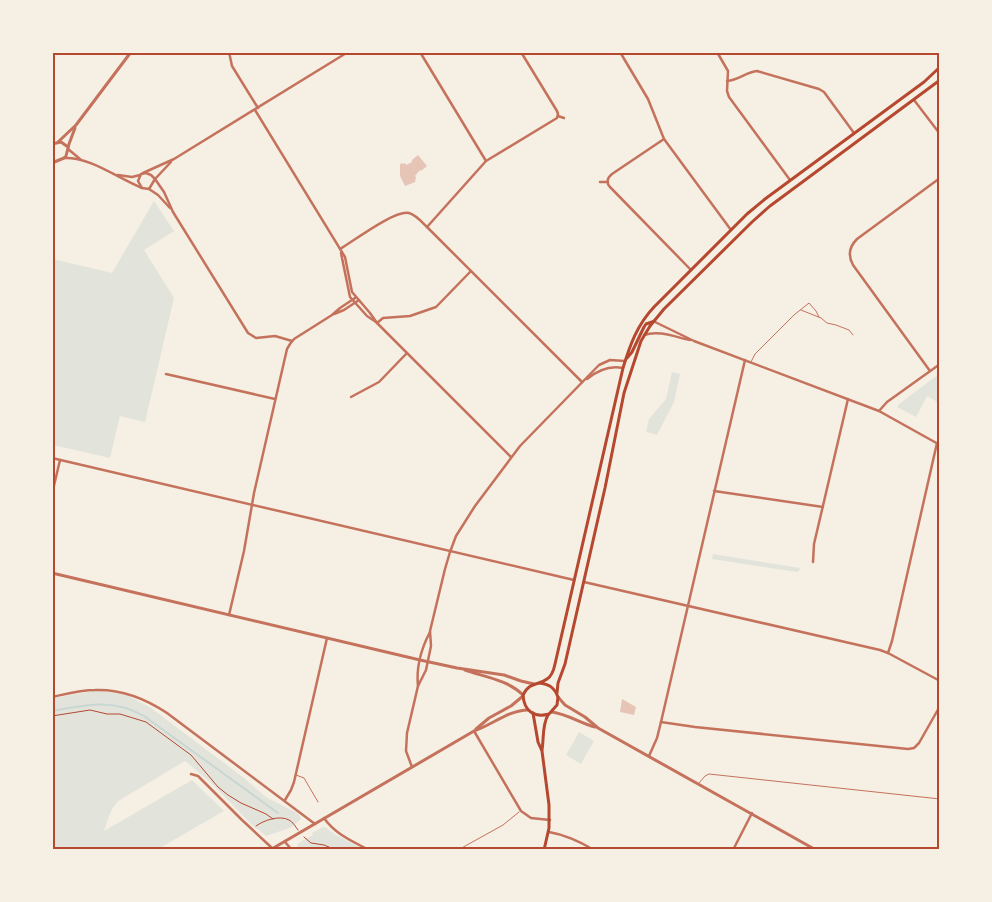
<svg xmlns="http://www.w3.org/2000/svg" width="992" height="902" viewBox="0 0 992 902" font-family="Lato,sans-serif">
  <rect width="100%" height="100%" fill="#f6efe4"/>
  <!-- green -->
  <g fill="#e2e4dc">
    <path d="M154,201l20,30 -30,19 30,48 -29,124 -25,-6 -10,42 -57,-13v-186l59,14z"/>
    <path d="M672,372l8,2 -6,28 -17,33 -11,-3 3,-13 17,-20z"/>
    <path d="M939,374v29l-12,-7 -11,21 -19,-10 2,-3z"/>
    <path d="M713,554l87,14 -1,3 -2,1 -85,-13z"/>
    <path d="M93,691h8l26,4 24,13 93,70 22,19 31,16 3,3 1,3 -9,8 -26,9 -15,-12 -41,-42 -25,-21 -60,36c-14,6 -16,21 -21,34l88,-51 32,31 -66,38 -105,1v-152z"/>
    <path d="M579,732l15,9 -13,23 -15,-9z"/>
    <path d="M323,827l4,1 7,6 30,15h-65l-2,-4 3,-3 13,-7 -1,-2z"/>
  </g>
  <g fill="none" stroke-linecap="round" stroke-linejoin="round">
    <!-- stream -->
    <g stroke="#c9d6d2" stroke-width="2">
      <path d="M52,711c34,-6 60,-13 92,5l134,97"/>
      <path d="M324,849l1,1"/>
    </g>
  </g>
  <!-- building -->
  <g fill="#e6c5b7">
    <path d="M418,155l9,11 -6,5 -1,-1 -5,6 1,1 -1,5 -10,4 -5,-10v-12l2,-1v1l3,-1 1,2 6,-3v-2z"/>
    <path d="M622,699l14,8 -2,8 -14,-3z"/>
  </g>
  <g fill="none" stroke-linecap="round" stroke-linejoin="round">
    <!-- path -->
    <g stroke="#b5482f" stroke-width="1">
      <path d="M52,716l38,-6 17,4h13l26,8 45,33 27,32 10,8 13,8 25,11 7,5"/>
      <path d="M256,826c8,-6 24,-11 33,-6 4,2 6,6 9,10"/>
      <path d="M304,837l7,6 13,2 12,5"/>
    </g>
    <!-- service -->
    <g stroke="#c5725c" stroke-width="1">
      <path d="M801,310l20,8 6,5 9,2 13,5 4,5"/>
      <path d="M751,362l4,-8 39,-39 15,-12 7,8 3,6"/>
      <path d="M296,775l8,3 14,24"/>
      <path d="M699,783l6,-7 4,-2 231,25"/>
      <path d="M458,850l45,-25 16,-13"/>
    </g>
    <!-- minor -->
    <g stroke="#c5725c" stroke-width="2.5">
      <path d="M229,52l3,14 26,42"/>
      <path d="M420,52l66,109"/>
      <path d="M620,52l28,47 16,40 67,91"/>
      <path d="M717,52l11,19 -1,20 2,6 61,83"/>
      <path d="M727,81c12,-1 19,-9 30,-10l62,18 5,3 30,41"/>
      <path d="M914,100l26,34"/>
      <path d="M255,110l90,147 7,35 18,21 7,10 134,134"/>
      <path d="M558,116l6,2"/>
      <path d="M664,139l-52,35c-5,4 -6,9 -2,13l81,83"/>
      <path d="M68,149l12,10"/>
      <path d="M64,158c27,-1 53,20 78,30"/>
      <path d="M143,173l31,-14 174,-107"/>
      <path d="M146,173l5,2 4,4 -6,10 -7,-1 -4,-7 3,-7z"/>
      <path d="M118,175l14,2 8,-2"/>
      <path d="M155,179l9,13 9,20 75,121 8,5 19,-2 17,5"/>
      <path d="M155,179l16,-17"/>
      <path d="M600,182h8"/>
      <path d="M149,189l9,6 12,13"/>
      <path d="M427,227l59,-66 71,-43 1,-4 -1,-3 -36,-59"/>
      <path d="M340,249c14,-8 54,-39 69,-36 7,2 13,9 18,14l155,155"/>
      <path d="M341,253l9,44 17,19 9,6"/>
      <path d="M334,314l10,-4 15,-10"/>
      <path d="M653,321l41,20 185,70 61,34"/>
      <path d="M377,323l6,-5 27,-2 26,-9 35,-36"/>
      <path d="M644,335c15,-5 31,2 46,5"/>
      <path d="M930,371l-77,-106c-5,-9 -4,-18 4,-26l83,-61"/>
      <path d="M166,374l109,25"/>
      <path d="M587,379c11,-9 22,-14 36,-11"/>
      <path d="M351,397l28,-15 28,-29"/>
      <path d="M879,411l8,-9 53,-38"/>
      <path d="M52,458l522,122"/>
      <path d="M714,491l109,16"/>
      <path d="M52,494l8,-34"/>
      <path d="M813,562l1,-18 34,-145"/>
      <path d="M584,582l296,68 8,3 52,28"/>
      <path d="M229,615l15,-64 10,-58 33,-144 3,-5 4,-5 38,-24 8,-7 15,-10"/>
      <path d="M888,653l4,-12 45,-198"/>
      <path d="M418,686c-2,-19 3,-37 12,-54"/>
      <path d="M52,697c14,-3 29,-7 43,-7 26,-1 51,9 72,23l148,111"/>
      <path d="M661,722l34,5 213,22 6,-1 5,-5 21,-37"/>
      <path d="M474,731l47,80 10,7 19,2"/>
      <path d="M649,756l8,-18 4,-16 84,-362"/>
      <path d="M412,767l-6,-16 1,-18 11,-47 8,-16 5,-24 -1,-15 15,-62 5,-17 6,-16 19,-30 45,-60 79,-81 11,-5 15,1"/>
      <path d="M191,774l7,2 44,44 30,28"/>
      <path d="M285,800l6,-10 3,-8 33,-144"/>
      <path d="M324,818c11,16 28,23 45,32"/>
      <path d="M549,832c17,3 30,9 45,18"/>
      <path d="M285,842l7,8"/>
      <path d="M733,850l19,-37"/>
    </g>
    <!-- tertiary -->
    <g stroke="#c5725c" stroke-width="3">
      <path d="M58,142l18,-17 55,-73"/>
      <path d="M52,144l9,-2 7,5"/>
      <path d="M52,163l12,-5 2,-2 3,-12 6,-16"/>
      <path d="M52,573l368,87 37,8 47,7 17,6 13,3"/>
      <path d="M465,670c20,7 43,10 58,25"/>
      <path d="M558,697l7,8 20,12 13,11 218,122"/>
      <path d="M552,712c15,2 28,11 43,15"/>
      <path d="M476,729l13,-11 22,-12 12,-10"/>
      <path d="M270,850l204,-119c18,-6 35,-21 54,-21"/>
    </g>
    <!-- secondary -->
    <g stroke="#b5482f" stroke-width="3">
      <path d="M627,358l5,-6 12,-25 2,-3 6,-2"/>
      <path d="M539,683c10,1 15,4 19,14l-1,8 -8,9c-15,4 -25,-3 -26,-19 7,-14 15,-9 24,-16 5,-3 7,-10 8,-15l68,-296c7,-23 14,-43 31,-61l93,-93 18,-15 159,-117 16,-15"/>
      <path d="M557,693l1,-10 7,-19 40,-176 19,-95 17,-52 9,-15 14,-17 88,-87 18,-16 170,-126"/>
      <path d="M533,713l5,29 4,9 7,54v23l-5,22"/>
      <path d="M542,750c2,-12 0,-25 6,-35"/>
    </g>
  </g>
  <!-- border -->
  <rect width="992" height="902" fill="none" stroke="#f6efe4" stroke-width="108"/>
  <rect x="54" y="54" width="884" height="794" fill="none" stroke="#b5482f" stroke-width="2"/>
</svg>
